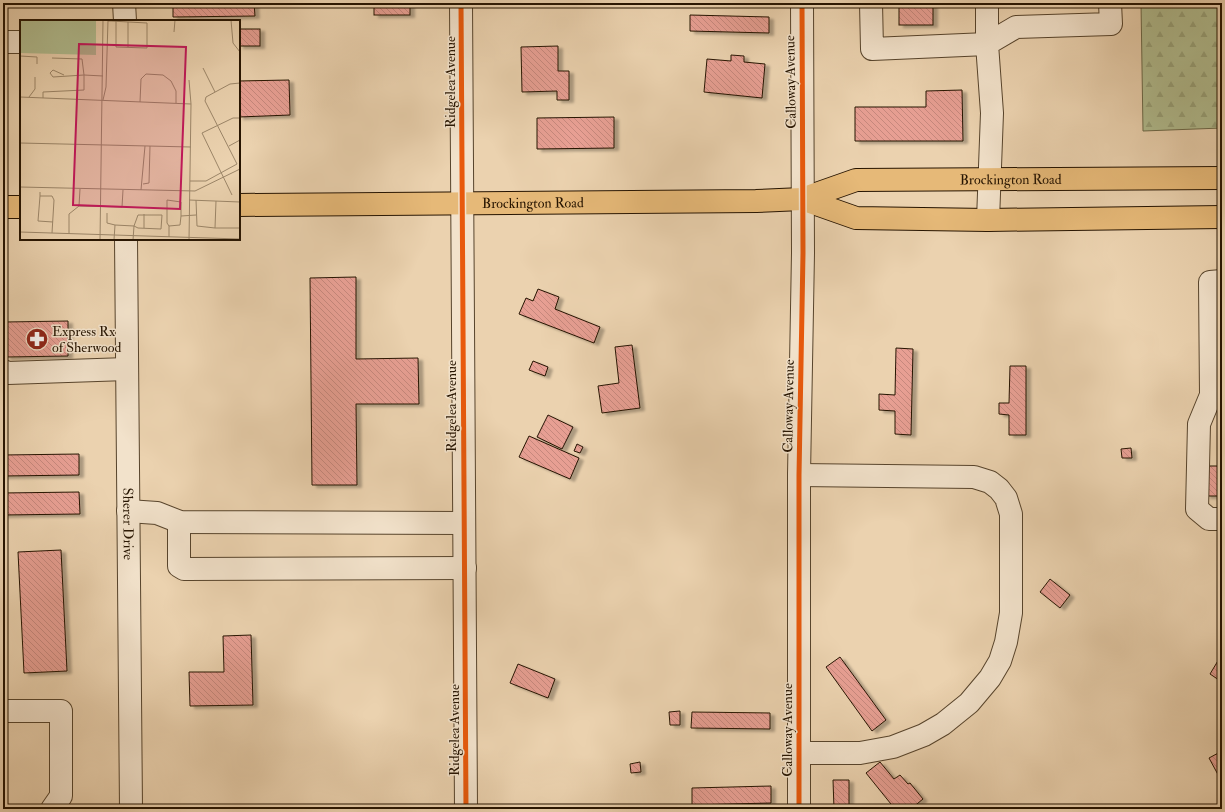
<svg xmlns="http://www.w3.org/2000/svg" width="1225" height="812" viewBox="0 0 1225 812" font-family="'IM FELL Double Pica',serif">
  <defs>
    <pattern id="forest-firs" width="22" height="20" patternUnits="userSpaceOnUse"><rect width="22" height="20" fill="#b1bd90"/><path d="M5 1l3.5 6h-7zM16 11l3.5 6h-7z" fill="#98a27a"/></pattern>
    <pattern id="building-back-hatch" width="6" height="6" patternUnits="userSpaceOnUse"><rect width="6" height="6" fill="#e79f93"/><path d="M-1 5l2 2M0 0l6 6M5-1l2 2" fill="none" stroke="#c6887d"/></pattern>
    <filter id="shadow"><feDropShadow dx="4.5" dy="2.5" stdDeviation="1" flood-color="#0004"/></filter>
  </defs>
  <rect width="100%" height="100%" fill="#ebd2af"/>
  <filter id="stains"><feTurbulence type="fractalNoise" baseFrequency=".005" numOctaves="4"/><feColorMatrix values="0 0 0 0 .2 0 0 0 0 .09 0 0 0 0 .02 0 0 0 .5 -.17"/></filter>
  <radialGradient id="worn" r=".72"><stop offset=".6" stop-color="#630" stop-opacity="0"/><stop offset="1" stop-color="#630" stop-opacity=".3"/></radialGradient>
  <!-- forest -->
  <path fill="url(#forest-firs)" stroke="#6c6848" d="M1141,3h81v125l-79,3z"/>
  <!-- building -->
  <g fill="url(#building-back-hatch)" stroke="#261401" filter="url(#shadow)">
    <path d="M173,3h81l1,13 -82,1z"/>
    <rect x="374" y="3" width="36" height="12"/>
    <rect x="899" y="3" width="34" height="22"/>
    <path d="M690,15l79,2v16l-79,-2z"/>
    <rect x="239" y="29" width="21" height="17"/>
    <path d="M558,46v25h11v29h-12v-9l-35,1 -1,-45z"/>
    <path d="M731,55l13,1v6l21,2 -3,34 -58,-6 3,-33 24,2z"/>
    <path d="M289,80l1,35 -51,2v-36z"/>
    <path d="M962,90l1,51h-108v-34h71v-16z"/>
    <path d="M614,117v31l-77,1v-31z"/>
    <path d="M356,277v82l62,-1 1,46h-63l1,81h-45l-2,-207z"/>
    <path d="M538,289l21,8 -4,12 45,18 -6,16 -75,-29 7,-16 7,3z"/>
    <path d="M68,321v35l-62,1 -1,-35z"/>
    <path d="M632,345l8,63 -38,5 -4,-27 21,-3 -4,-36z"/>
    <path d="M896,348l17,1 -2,86 -16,-1v-23l-16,-1v-16l16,1z"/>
    <path d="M533,361l15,6 -3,9 -16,-6z"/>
    <path d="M1010,366h16v69h-17v-20l-10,-1v-11h10z"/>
    <path d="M548,415l25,12 -11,22 -25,-12z"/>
    <path d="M529,436l50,22 -9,21 -51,-22z"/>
    <path d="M577,444l6,3 -3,6 -6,-2z"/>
    <path d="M1131,448l1,10h-10l-1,-9z"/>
    <path d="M79,454v21l-76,1v-21z"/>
    <rect x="1206" y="466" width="16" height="30"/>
    <path d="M79,492l1,22 -77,1v-22z"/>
    <path d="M61,550l6,121 -43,2 -6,-121z"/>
    <path d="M1050,579l20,16 -10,13 -20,-16z"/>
    <path d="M251,635l2,70 -63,1 -1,-34h35l-1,-36z"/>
    <path d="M1222,654v28l-12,-8z"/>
    <path d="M840,657l46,63 -14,11 -46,-64z"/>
    <path d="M518,664l37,15 -7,19 -38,-15z"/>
    <path d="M680,711v14h-10l-1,-13z"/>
    <path d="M692,712l78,1v16l-79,-1z"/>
    <path d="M1222,751v31l-13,-24z"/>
    <path d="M640,762l1,10 -10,1 -1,-9z"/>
    <path d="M880,762l14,17 6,-4 8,9 2,-1 13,16 -11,9 2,1h-19l-29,-36z"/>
    <path d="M833,780h16v29h-15z"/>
    <path d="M771,786v17l-79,2v-17z"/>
  </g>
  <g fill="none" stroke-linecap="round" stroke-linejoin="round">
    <!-- minor casing -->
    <g stroke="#57442c" stroke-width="24">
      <g id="minor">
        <path d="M124,3l1,18"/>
        <path d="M461,3l5,806"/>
        <path d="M871,3l1,46 115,-5v-41"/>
        <path d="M3,42h18"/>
        <path d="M988,220l4,-107 -5,-69 29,-17 95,-3 -1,-21"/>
        <path id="s1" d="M126,239l5,570"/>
        <path d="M1222,281l-12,1 1,113 -12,29 -2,85 12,10h13"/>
        <path d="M3,371l5,2 119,-4"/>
        <path d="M799,475l175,2 16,5 9,7 7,9 5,16v99l-5,29 -6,19 -10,17 -21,25 -26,21 -19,11 -31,12 -33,6h-61"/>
        <path d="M128,511l29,2 23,9 284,1"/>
        <path d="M179,522v44l5,3 281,-1"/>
        <path d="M3,711h58v85l-9,13"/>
        <path d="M799,809v-334l4,-222 -1,-250"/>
      </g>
    </g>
    <!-- major casing -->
    <g stroke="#261401" stroke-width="24">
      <g id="major">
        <path d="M802,199l54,19 132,2 234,-3"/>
        <path id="s2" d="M239,205l517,-4 46,-2 54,-19 366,-2"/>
        <path d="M3,207h18"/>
      </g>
    </g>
    <!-- minor -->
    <use href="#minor" stroke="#f2e2cb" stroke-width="22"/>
    <!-- major -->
    <use href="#major" stroke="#e6b978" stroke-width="22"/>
    <!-- cycleway casing -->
    <g stroke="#f2e2cb" stroke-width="8">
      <g id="cycleway">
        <path d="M461,3l5,806"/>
        <path d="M799,809v-334l4,-222 -1,-250"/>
      </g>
    </g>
    <!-- cycleway -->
    <use href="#cycleway" stroke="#e8590c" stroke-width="5"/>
  </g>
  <!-- icons -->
  <defs>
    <g id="pharmacy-disc" transform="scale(1.15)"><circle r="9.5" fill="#8f2418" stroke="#f2e2cb"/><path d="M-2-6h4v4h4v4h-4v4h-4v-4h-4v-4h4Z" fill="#fff"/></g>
  </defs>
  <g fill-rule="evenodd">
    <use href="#pharmacy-disc" x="37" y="339"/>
  </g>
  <g text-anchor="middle" stroke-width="3" stroke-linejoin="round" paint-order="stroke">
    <!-- street labels -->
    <g font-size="14" fill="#261401" stroke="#f2e2cb">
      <text transform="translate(450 82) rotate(-90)" y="5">Ridgelea Avenue</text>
      <text transform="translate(790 82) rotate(-91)" y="5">Calloway Avenue</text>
      <text dy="5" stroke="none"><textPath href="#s2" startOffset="775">Brockington Road</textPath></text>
      <text dy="5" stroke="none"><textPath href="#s2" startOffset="294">Brockington Road</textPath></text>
      <text transform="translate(451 406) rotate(-90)" y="5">Ridgelea Avenue</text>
      <text transform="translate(788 406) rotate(-89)" y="5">Calloway Avenue</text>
      <text dy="5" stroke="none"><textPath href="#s1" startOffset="285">Sherer Drive</textPath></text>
      <text transform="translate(454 730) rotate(-90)" y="5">Ridgelea Avenue</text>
      <text transform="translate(787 730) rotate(-90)" y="5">Calloway Avenue</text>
    </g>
    <!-- poi labels -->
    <g font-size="14" fill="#261401" stroke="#f2e2cb" text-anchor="start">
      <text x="52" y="336">Express Rx<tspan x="52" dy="16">of Sherwood</tspan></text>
    </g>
  </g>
  <!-- overview -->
  <g transform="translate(20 20)">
    <rect width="220" height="220" fill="#ebd2af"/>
    <path d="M0,0h76v35l-76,-2z" fill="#b1bd90"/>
    <path fill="none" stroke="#9c8669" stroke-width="1" d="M211,0l2,23 7,9M88,1h3l36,2v25l-31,-1v-26M154,12l1,-12M108,27v-25M0,36l17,1v7M32,38l30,1 2,16 19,1M183,48l12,24M0,77l171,7M9,77l6,-8v-12M23,78v-6l41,-2v-15l-31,2 -3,-4 3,-3 11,5M83,80l3,-13 2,-67M120,82l1,-23 5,-5 17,1 8,6 5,10v12M0,123l171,4M209,126l11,-6M170,161h16l31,-17 -32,-63 1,-4 24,-13 10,-1M123,164l6,-1 1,-37M0,167l175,4 45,-22M121,170l4,-44M20,172v4h12l2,4 -2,33M212,175l-30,-62 31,-15h7M20,176l-2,25 15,1M169,180l51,2M176,180l1,26 18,2M196,181l-1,27h25M59,186l43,1 1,-17M87,193v10l8,2 -1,15M95,205l19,1 4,2 23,1 1,-14h-24l-4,11 -1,14M149,206l-2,-3v-23l14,2v14M124,208v-14M0,212l220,7M49,214v-20l10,-8 1,-17M149,217v-11l11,-1 1,-9 15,-1M80,220l3,-220M169,220l2,-136 -2,-24"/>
    <path fill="#c2185b" fill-opacity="0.15" stroke="#c2185b" stroke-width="2" d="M59,24l107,3 -6,162 -107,-4z"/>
    <rect width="220" height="220" fill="none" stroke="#261401" stroke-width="2"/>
  </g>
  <!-- margin -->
  <rect width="1225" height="812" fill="none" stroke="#ebd2af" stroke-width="16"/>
  <rect x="4" y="4" width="1217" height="804" fill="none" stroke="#261401" stroke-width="2"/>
  <rect x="8" y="8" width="1209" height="796" fill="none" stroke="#261401"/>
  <rect width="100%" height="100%" filter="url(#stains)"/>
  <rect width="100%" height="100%" fill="url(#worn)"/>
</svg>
